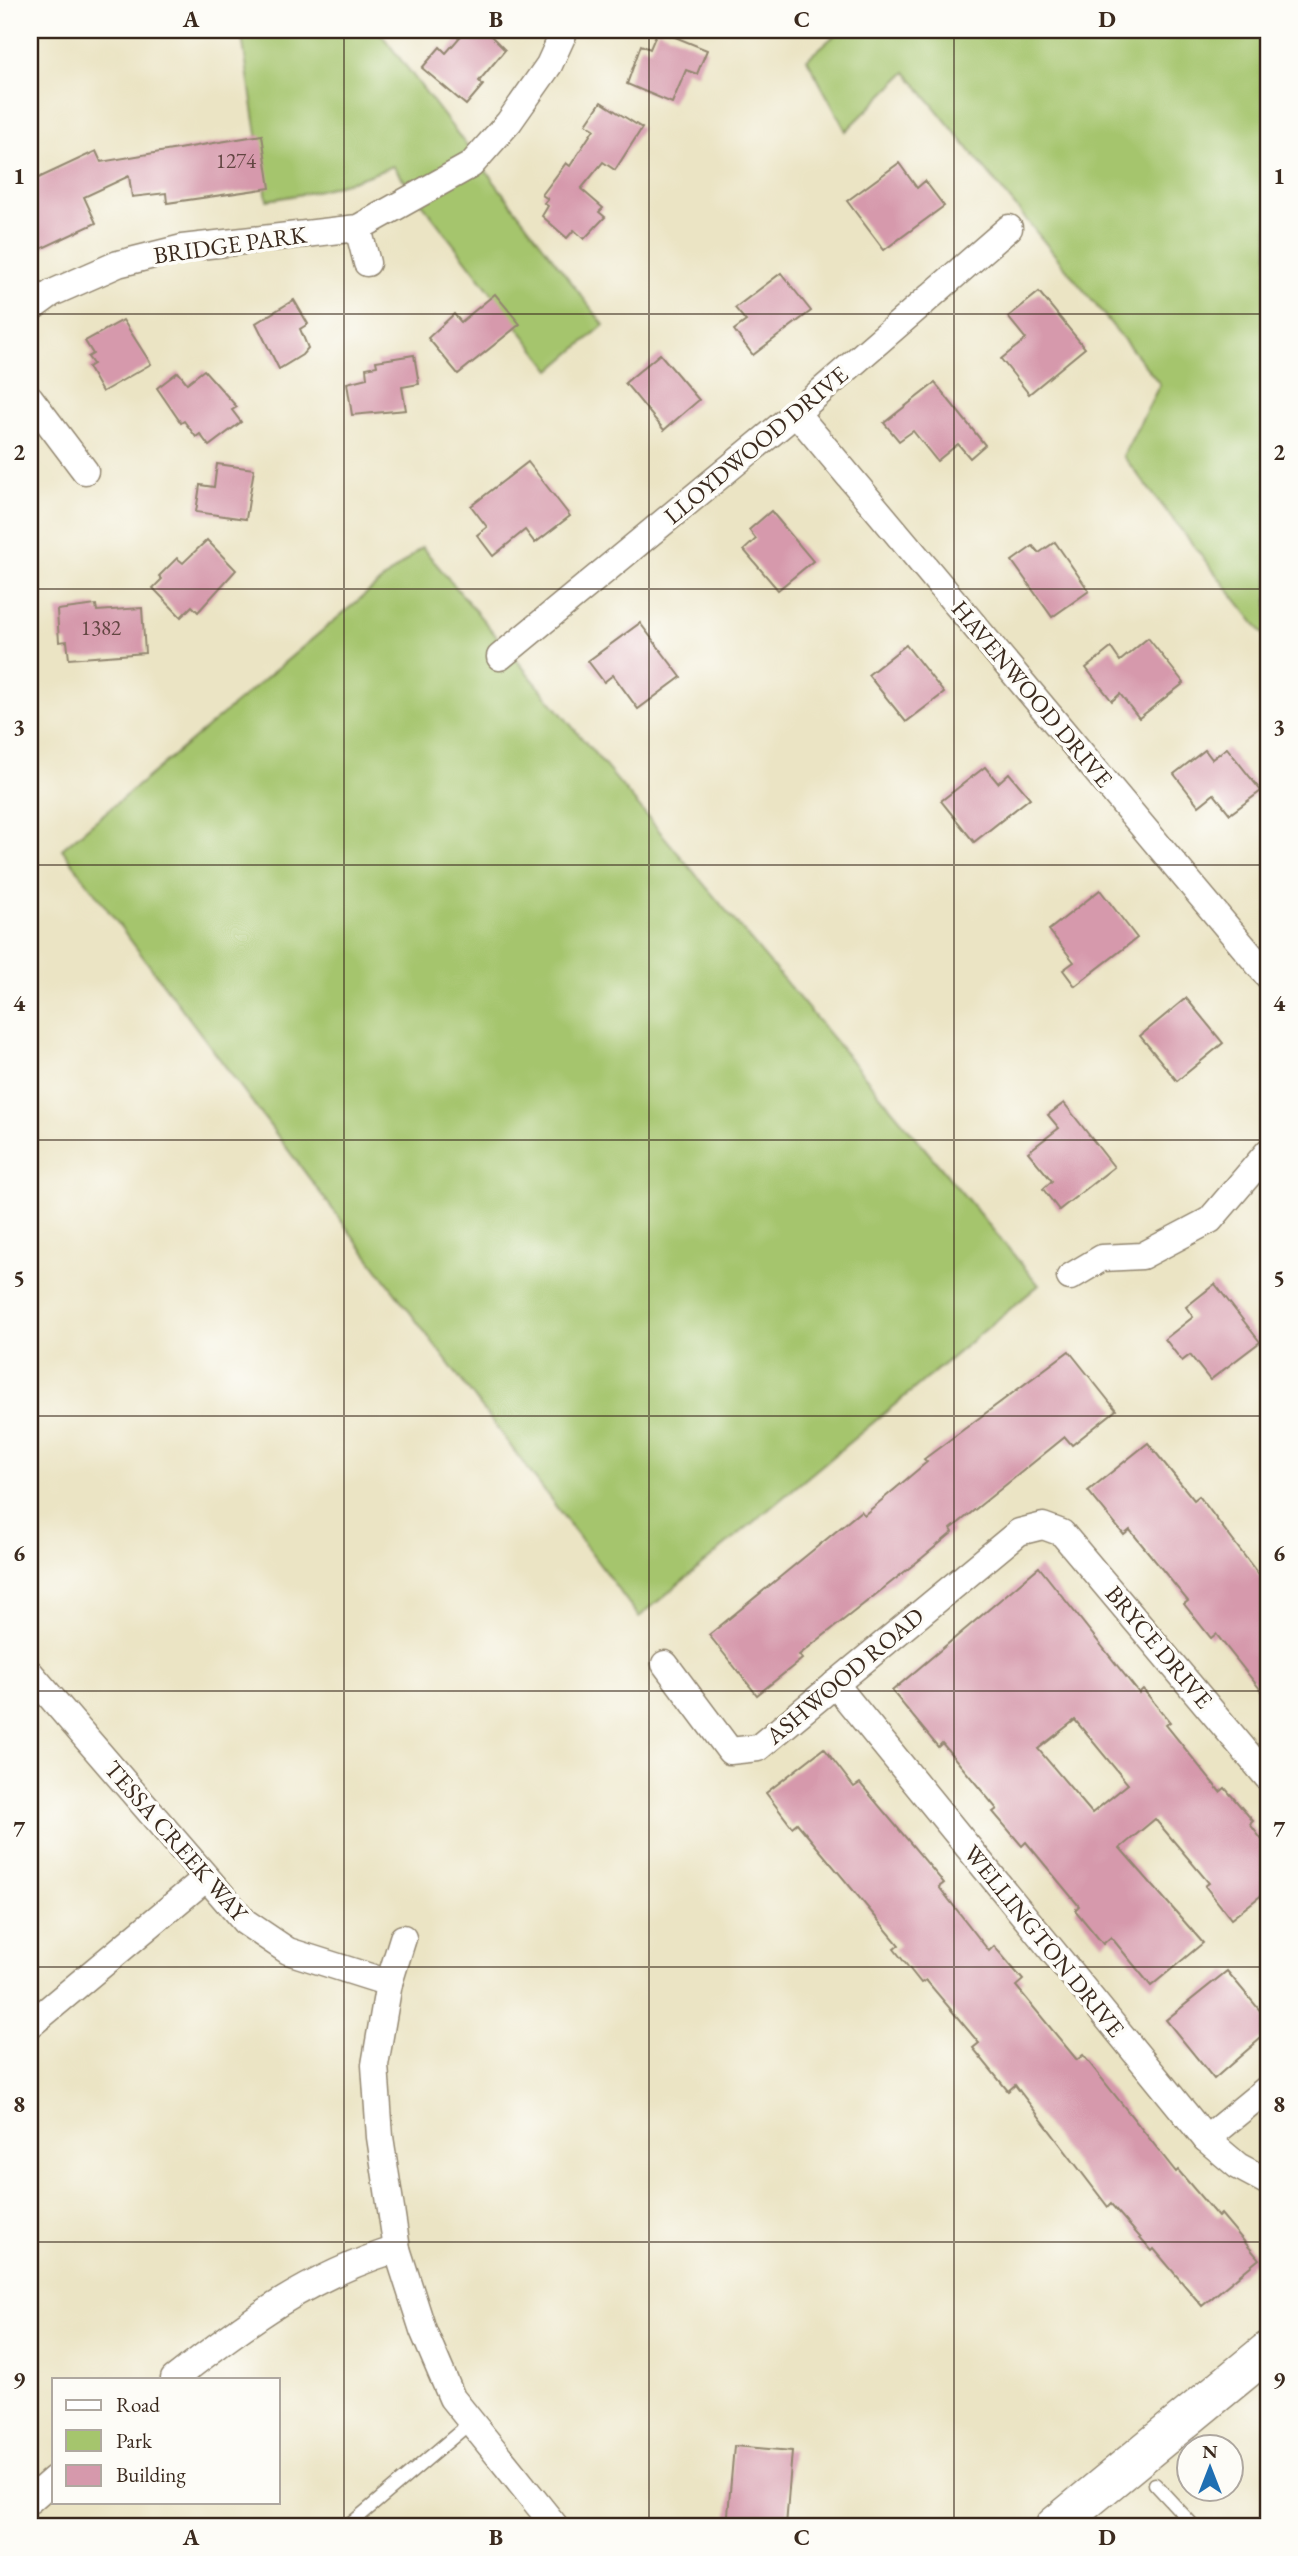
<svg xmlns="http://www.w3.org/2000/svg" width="1298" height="2556" viewBox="0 0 1298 2556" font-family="'EB Garamond',serif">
  <rect width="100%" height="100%" fill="#fdfcf7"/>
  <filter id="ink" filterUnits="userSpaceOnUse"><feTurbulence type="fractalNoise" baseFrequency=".0143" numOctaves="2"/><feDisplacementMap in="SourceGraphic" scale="14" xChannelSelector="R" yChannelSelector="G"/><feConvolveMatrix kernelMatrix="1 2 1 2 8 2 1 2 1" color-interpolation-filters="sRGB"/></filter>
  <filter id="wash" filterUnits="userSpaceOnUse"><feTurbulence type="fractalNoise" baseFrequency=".00686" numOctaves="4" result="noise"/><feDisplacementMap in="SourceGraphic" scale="28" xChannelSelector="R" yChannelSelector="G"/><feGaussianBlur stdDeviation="1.57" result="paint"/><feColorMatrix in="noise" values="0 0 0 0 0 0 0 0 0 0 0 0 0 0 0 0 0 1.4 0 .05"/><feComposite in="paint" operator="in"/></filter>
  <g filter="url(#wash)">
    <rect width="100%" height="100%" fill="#ebe4c4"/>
    <!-- green -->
    <g fill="#a5c56d" stroke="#707846" stroke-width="2">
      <path d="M241,30h137l226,295 -53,45 -158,-204c-41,17 -82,28 -126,34z"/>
      <path d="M841,30h427v610l-145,-184 37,-72 -254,-312 -60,59 -39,-72z"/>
      <path d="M422,547l617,738 -400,332 -577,-768z"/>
    </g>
    <g id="blocks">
      <!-- building -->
      <g fill="#d699ac" fill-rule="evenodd">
        <path d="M466,30h19l20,20 -26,31 4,4 -17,20 -44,-37 18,-21 6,6z"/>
        <path d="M658,30l49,20 -10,24 -11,-4 -14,33 -45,-19 14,-39 9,4z"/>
        <path d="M601,102l41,26 -27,42 -12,-8 -22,27 22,19 -4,4 6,5 -21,22 -10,-9 -7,8 -25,-22 6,-10 -4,-3 4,-4 -6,-4 24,-32 4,3 24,-37 -8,-5z"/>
        <path d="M262,135l8,53 -103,15 -1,-10 -34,4 -3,-21 -45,21 12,26 -66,31v-72l66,-31 5,11z"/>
        <path d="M899,163l18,25 8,-7 19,25 -60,44 -37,-49z"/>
        <path d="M781,273l30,38 -58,44 -19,-25 12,-9 -11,-13z"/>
        <path d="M1039,292l46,56 -56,46 -28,-35 25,-20 -18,-22z"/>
        <path d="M495,294l25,30 -62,50 -30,-36 26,-24 7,8z"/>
        <path d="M294,300l14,24 -8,5 8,19 -6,7 -23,14 -23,-46z"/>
        <path d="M123,320l28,44 -49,28 -14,-25 5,-3 -5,-7 5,-3 -8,-13z"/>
        <path d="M660,354l39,46 -35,30 -39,-47z"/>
        <path d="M414,355l5,29 -17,3 4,23 -54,5 -5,-32 20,-5 -1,-10 11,-2 -1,-5z"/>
        <path d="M204,370l33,37 -5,3 9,12 -32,24 -9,-12 -4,3 -12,-16 -3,2 -24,-35 21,-16 9,11z"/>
        <path d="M935,383l50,62 -15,13 -12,-14 -21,17 -24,-30 -14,10 -15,-18z"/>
        <path d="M528,462l42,54 -35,27 -10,-13 -32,26 -16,-21 10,-8 -16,-21z"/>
        <path d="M217,464l37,5 -8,50 -50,-7 4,-27 14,2z"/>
        <path d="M771,511l42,50 -35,29 -34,-40 12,-11 -7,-9z"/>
        <path d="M207,540l29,30 -38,42 -6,-6 -11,11 -28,-29 9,-9 -3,-3 18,-18 6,5z"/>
        <path d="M1055,542l34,49 -37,26 -40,-56 21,-15 6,7z"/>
        <path d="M96,605l1,6 45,-3 3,45 -76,6 -2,-18 -8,1 -2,-32z"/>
        <path d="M640,623l41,54 -43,32 -25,-34 -9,7 -16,-21z"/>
        <path d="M1148,638l36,45 -45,35 -19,-24 -8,7 -26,-33 25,-20 9,13z"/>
        <path d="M906,645l38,48 -38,29 -38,-47z"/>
        <path d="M1227,748l34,43 -31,23 -16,-20 -15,12 -25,-32 31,-24 7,9z"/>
        <path d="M985,767l13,16 11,-10 21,25 -56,44 -33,-41z"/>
        <path d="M1100,890l37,48 -62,48 -12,-16 11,-8 -25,-32z"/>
        <path d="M1186,998l37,45 -46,38 -37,-45z"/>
        <path d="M1064,1103l50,64 -55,43 -16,-21 9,-8 -24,-29 31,-24 -11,-13z"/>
        <path d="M1215,1284l45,58 -50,38 -20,-25 -8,6 -17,-22 28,-22 -7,-10z"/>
        <path d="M1069,1351l47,59 -44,35 -7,-8 -114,92 2,3 -31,26 -123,97 3,4 -45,36 -48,-60 152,-124 3,4 63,-53 -3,-3z"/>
        <path d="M1148,1443l46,57 5,-4 69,91v112l-52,-65 -5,4 -27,-34 4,-3 -58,-71 -6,5 -36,-44z"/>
        <path d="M1039,1567l100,126 4,-4 27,33 -4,3 54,67 5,-4 28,33 -3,3 18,24v42l-37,29 -26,-33 4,-3 -54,-64 -35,29 83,95 -52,43 -40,-49 -8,7 -28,-34 4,-4 -53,-64 -4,4 -29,-34 4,-3 -55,-66 -4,4 -46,-56zM1075,1720l53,64 -36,29 -54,-64z"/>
        <path d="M824,1748l30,39 6,-4 84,100 -5,4 50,64 5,-5 29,34 -7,6 61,74 6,-5 93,117 2,-2 40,47 3,-3 38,45 -57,47 -48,-57 -2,2 -41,-47 -3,3 -93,-122 -7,6 -35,-43 6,-5 -53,-63 -5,3 -27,-34 5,-4 -102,-122 -5,4 -26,-34z"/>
        <path d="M1227,1971l41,49v12l-54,47 -48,-59z"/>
        <path d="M734,2446l58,5 -6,75h-59z"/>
      </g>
    </g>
  </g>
  <g filter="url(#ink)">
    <use href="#blocks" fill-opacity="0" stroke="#938771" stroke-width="2"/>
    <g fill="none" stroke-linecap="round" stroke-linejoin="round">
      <!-- lane casing -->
      <g stroke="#938771" stroke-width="15">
        <g id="lane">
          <path d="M1155,2484l39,42"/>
          <path d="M348,2526l122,-103"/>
        </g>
      </g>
      <!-- street casing -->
      <g stroke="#938771" stroke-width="29">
        <g id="street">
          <path d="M358,228l9,35"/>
          <path d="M30,309l22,-16 66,-29 64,-16 176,-20 113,-63 38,-43 40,-57 16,-35"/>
          <path d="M30,398l55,73"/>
          <path d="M796,413l472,563"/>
          <path d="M500,657l296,-244 213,-185"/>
          <path d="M1070,1277l32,-19 40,-2 68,-36 58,-68"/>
          <path d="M665,1664l65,87 28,-3 261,-216 24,-6 19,7 206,245"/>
          <path d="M30,1673l215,249 43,29 101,32"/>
          <path d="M835,1684l371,455 32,27 30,16"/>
          <path d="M403,1938l-14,45 -14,82 5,72 17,112 26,81 29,68 103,128"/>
          <path d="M30,2025l176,-147"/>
          <path d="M1206,2139l62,-51"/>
          <path d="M174,2379c73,-57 133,-102 223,-130"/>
          <path d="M30,2500l24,-21"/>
        </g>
      </g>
      <!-- primary casing -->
      <g stroke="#938771" stroke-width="41">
        <path id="primary" d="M1055,2526l213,-175"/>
      </g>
      <!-- lane -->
      <use href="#lane" stroke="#fff" stroke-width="12"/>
      <!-- street -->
      <use href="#street" stroke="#fff" stroke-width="26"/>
      <!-- primary -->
      <use href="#primary" stroke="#fff" stroke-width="38"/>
    </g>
  </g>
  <!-- grid -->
  <path fill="none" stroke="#3b2a1e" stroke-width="2" stroke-opacity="0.55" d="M344,30v2496M649,30v2496M954,30v2496M30,314h1238M30,589h1238M30,865h1238M30,1140h1238M30,1416h1238M30,1691h1238M30,1967h1238M30,2242h1238"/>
  <g text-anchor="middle" stroke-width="7" stroke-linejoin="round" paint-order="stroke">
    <!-- number labels -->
    <g font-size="21" fill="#624642">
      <text x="236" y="168">1274</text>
      <text x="101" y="635">1382</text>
    </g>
    <!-- street labels -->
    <g font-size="24" fill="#3b2a1e" stroke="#fdfcf7">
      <text transform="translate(230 245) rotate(-8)" y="8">BRIDGE PARK</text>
      <text transform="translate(756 445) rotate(-40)" y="8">LLOYDWOOD DRIVE</text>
      <text transform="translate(1032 694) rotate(50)" y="8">HAVENWOOD DRIVE</text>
      <text transform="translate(1159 1647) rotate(50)" y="8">BRYCE DRIVE</text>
      <text transform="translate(845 1676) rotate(-40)" y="8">ASHWOOD ROAD</text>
      <text transform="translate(176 1841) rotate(49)" y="8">TESSA CREEK WAY</text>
      <text transform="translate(1044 1941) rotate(51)" y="8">WELLINGTON DRIVE</text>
    </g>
  </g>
  <!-- margin -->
  <rect width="1298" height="2556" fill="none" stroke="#fdfcf7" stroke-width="77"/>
  <!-- legend -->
  <rect x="52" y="2378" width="228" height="126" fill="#fdfcf7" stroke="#afa8a0" stroke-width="2"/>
  <rect x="66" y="2400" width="35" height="10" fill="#ffffff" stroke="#afa8a0" stroke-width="2"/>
  <text x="116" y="2412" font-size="21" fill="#3b2a1e">Road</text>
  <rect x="66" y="2430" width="35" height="21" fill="#a5c56d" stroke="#afa8a0" stroke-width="2"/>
  <text x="116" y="2448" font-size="21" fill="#3b2a1e">Park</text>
  <rect x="66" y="2465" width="35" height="21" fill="#d699ac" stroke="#afa8a0" stroke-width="2"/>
  <text x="116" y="2482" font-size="21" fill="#3b2a1e">Building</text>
  <!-- north arrow -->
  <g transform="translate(1210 2468)"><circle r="33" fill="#fdfcf7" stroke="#afa8a0" stroke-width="2"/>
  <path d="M0-5L12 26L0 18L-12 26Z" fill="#1f6fb2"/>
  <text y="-10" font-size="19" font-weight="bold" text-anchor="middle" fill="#3b2a1e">N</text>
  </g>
  <rect x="38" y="38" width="1222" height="2480" fill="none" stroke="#3b2a1e" stroke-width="2.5"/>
  <g font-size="23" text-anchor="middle" font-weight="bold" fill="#3b2a1e">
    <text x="191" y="27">A</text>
    <text x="496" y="27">B</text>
    <text x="802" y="27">C</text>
    <text x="1107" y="27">D</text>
    <text x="19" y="184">1</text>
    <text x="1279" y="184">1</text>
    <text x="19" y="460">2</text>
    <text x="1279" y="460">2</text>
    <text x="19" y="735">3</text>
    <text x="1279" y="735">3</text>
    <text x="19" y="1011">4</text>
    <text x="1279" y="1011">4</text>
    <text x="19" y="1286">5</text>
    <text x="1279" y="1286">5</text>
    <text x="19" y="1561">6</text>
    <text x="1279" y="1561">6</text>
    <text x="19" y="1837">7</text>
    <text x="1279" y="1837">7</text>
    <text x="19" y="2112">8</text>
    <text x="1279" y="2112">8</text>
    <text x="19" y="2388">9</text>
    <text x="1279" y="2388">9</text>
    <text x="191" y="2545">A</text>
    <text x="496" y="2545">B</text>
    <text x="802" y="2545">C</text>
    <text x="1107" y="2545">D</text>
  </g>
</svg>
